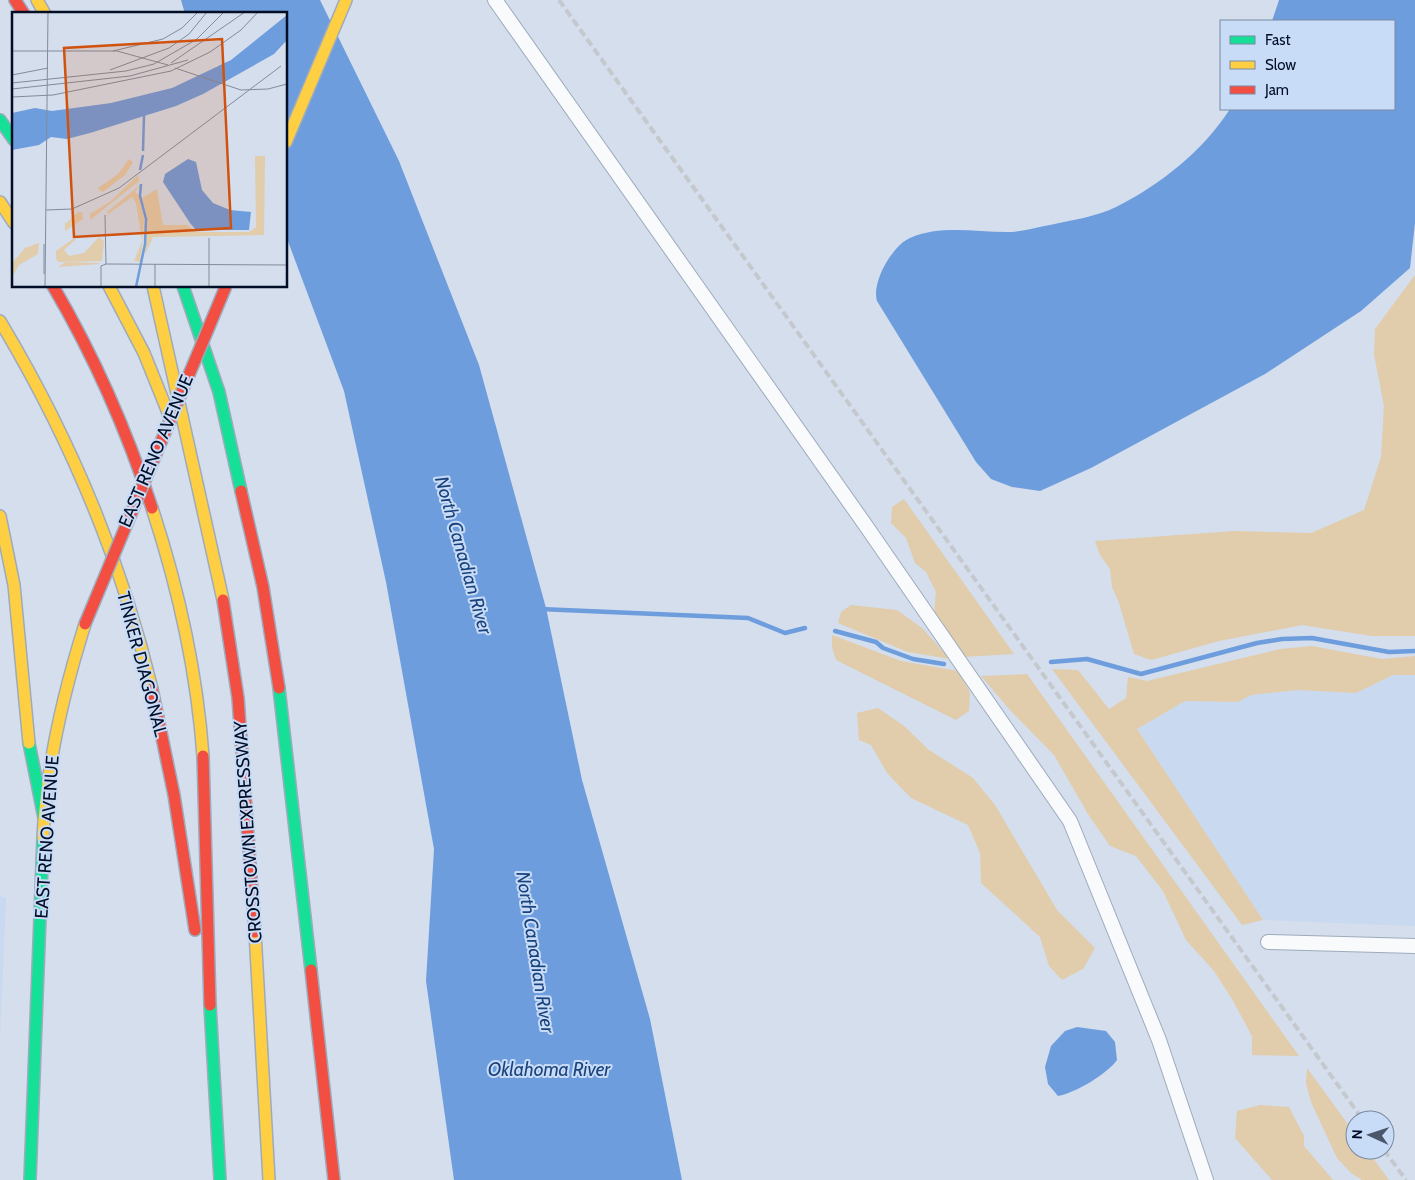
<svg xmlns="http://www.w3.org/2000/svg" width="1415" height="1180" viewBox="0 0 1415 1180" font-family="Cabin,sans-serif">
  <rect width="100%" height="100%" fill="#d4deec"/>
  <!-- built -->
  <g fill="#c9d9ef">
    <path d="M1393,675h22v251l-152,-6 -126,-191 48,-28 52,1 14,-7 46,-5 59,3z"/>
    <path d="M0,896l6,2 -6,142z"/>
  </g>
  <!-- green -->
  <g fill="#e1ccab">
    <path d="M1415,275v361h-43l-70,-11 -83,16 -68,19 -17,-6 -15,-51 -7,-16 -2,-18 -10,-14 -5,-14 140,-10 76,2 53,-23 17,-53 3,-51 -10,-52 1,-25z"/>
    <path d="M904,499l110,155 -51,3 -29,-44 2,-21 -10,-20 -11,-9 -9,-25 -15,-15 1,-16z"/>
    <path d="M851,605l46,5 25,18 28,31 -42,-7 -70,-29 3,-11z"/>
    <path d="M832,635l69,26 57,10 12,22 -1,18 -13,9 -120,-60 -4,-13z"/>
    <path d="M1312,646l70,13 33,-3v19h-22l-37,18 -59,-3 -46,5 -13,7 -53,-1 -48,28 126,191 -21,5 -190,-256 26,1 31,39 17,-11 2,-21 19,4 133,-32z"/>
    <path d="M1027,674l272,382 -47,-1v-19l-20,-37 -18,-28 -28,-31 -23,-49 -27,-35 -26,-10 -22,-32 -34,-59 -44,-45 -29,-34z"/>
    <path d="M878,708l26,18 25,24 44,28 22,27 62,105 38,38 -12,21 -21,11 -13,-14 -9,-29 -59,-54 -1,-30 -12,-28 -57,-27 -24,-25 -16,-28 -12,-5 -2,-27z"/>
    <path d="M1307,1068l48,66v16h12l22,30h-27l-11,-7 -14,-15 -26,-56 -5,-19z"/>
    <path d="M1260,1105l29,2 15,29v10l29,34h-61l-37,-42 2,-27z"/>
  </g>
  <!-- water -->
  <g fill="#6e9dde">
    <path d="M181,0h139l79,161 80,204 67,243 36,172 68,239 32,161h-228l-28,-199 8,-132 -48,-267 -42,-191 -58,-155v-222h-101z"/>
    <path d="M1279,0h136v223l-5,45 -49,43 -96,63 -174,94 -51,23 -28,-4 -21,-8 -15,-17 -99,-161c-6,-19 16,-56 33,-63 32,-14 69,-5 102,-6 12,-1 26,-5 38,-7 21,-5 46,-8 66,-18 44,-22 87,-56 114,-98h164v-88h-122z"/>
    <path d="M1077,1027l29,4 9,11 2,18c-10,14 -42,33 -59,36l-10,-12 -3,-17 6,-21 14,-15z"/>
  </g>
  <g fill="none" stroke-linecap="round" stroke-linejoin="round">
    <!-- stream -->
    <g stroke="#6e9dde" stroke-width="4.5">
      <path d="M540,609l208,9 37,15 20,-5"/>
      <path d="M835,631l41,11 7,6 30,11 31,5"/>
      <path d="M1051,662l36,-3 54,15 116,-31 25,-4 30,-1 77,14 26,-1"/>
    </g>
    <!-- street casing -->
    <g stroke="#9eabbd" stroke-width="16">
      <g id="street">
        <path d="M495,0l369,523 206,298 89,219 47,140"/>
        <path d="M1268,942l147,4"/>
      </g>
    </g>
    <!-- fast casing -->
    <g stroke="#9eabbd" stroke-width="14">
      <g id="fast">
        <path d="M0,120l14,20"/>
        <path d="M183,286l36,106 22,99"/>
        <path d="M279,688l32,282"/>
        <path d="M29,743l15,75"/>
        <path d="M210,1005l10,175"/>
        <path d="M30,1180l13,-342"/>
      </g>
    </g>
    <!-- slow casing -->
    <g stroke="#9eabbd" stroke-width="14">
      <g id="slow">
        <path d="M37,0l8,14"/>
        <path d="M286,142l60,-142"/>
        <path d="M0,202l14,21"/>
        <path d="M109,286l35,67 27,67"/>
        <path d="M153,286l70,314"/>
        <path d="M0,321c69,115 121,238 152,368"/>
        <path d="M152,508c26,79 45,165 51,248"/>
        <path d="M0,516l14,69 15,158"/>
        <path d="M43,838c3,-73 20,-144 42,-214"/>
        <path d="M255,932l14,248"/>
      </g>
    </g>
    <!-- jam casing -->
    <g stroke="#9eabbd" stroke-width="14">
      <g id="jam">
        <path d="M15,0l9,14"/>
        <path d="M53,286c41,70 74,145 99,222"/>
        <path d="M241,491l22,96 16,101"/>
        <path d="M223,600l15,98 17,234"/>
        <path d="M152,689l22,106 21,135"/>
        <path d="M203,756l7,249"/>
        <path d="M311,970l23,210"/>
      </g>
    </g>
    <!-- street -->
    <use href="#street" stroke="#f9fafc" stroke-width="14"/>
    <!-- fast -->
    <use href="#fast" stroke="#16e098" stroke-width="11"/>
    <!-- slow -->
    <use href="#slow" stroke="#ffcf43" stroke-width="11"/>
    <!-- jam -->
    <use href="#jam" stroke="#f24e42" stroke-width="11"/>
    <!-- rail -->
    <g stroke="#c5c8cd" stroke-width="4" stroke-dasharray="8 4" stroke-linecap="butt">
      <path d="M559,0l804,1120"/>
      <path d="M1384,1150l22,30"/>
    </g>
    <!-- jam-bridge casing -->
    <g stroke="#9eabbd" stroke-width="14" stroke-linecap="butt">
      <path id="jam-bridge" d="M85,624l141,-338"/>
    </g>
    <!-- jam-bridge -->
    <use href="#jam-bridge" stroke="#f24e42" stroke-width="11"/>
  </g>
  <g text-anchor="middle" stroke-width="4" stroke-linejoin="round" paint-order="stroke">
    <!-- street labels -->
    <g font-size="18" fill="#010e26" stroke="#c9dcf7">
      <text transform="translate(156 451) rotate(-67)" y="6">EAST RENO AVENUE</text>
      <text transform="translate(142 664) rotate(75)" y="6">TINKER DIAGONAL</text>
      <text transform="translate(248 832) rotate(-94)" y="6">CROSSTOWN EXPRESSWAY</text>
      <text transform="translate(47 837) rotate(-86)" y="6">EAST RENO AVENUE</text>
    </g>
    <!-- water labels -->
    <g font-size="19" font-style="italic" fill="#19437c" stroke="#c9dcf7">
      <text transform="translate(464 555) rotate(74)" y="7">North Canadian River</text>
      <text transform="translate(536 952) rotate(81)" y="7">North Canadian River</text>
      <text x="549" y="1076">Oklahoma River</text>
    </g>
  </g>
  <!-- overview -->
  <g transform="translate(12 12)">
    <rect width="275" height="275" fill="#d4deec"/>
    <path d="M243,144h10l-1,79 -111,2 -8,18 2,-37 -5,-20 15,-9 6,36h24l9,7h53l7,-5zM117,147l4,3 -8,13 -22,17 -3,-1 -2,-3 20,-14zM126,163l1,6 -49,39v-6l21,-13zM128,173l-5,7 4,3 5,24 -3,43 -7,-1 8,-20 -6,-38 -4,-6 -24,17 -1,-2zM66,200h4l1,7 -18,12v-7zM87,225l5,4 -2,20 -43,1 -3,-3v-8l17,-12h3l-12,11 5,6 15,-3zM27,231l-1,11 -19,11 -7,12v-14l13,-15zM54,250l33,1 1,1 -42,3z" fill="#e1ccab"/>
    <path d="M275,3v25l-13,14 -71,40 -27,12 -86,27 -23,6 -16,-2 -12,8 -27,5v-37l23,-5 17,3 59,-8 61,-15 59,-28zM176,147l8,3 6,28 11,13 17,7 21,2 -2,18h-53l-6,-7 -27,-41 2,-8z" fill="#6e9dde"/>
    <path fill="none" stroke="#6e9dde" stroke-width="2.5" d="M131,139l1,-36M128,158l3,-15M124,275l9,-43 1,-25 -6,-23 1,-12"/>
    <path fill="none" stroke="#808b9d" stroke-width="1" d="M0,39h105l51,14M101,39l50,-12 19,-11 16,-16M159,51l74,-51M163,56l66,22 27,-1 19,-5M98,58l59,-22 20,-14 18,-22M0,63l36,-7M0,71l114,-12 28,-7 43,-25 27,-27M0,77l118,-13 58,-16M0,85l41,-2 118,-24 39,-19 31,-22 17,-18M34,198l26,-1 47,-21 162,-122M93,203l1,49M197,226v49M32,262v-30M33,275l3,-275M89,275v-21l5,-2 181,1M143,275v-23"/>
    <path fill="#d1520f" fill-opacity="0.15" stroke="#d1520f" stroke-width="2.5" d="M210,27l9,189 -157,9 -10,-189z"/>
    <rect width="275" height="275" fill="none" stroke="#010e26" stroke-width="2.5"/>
  </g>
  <!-- legend -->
  <rect x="1220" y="20" width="175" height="90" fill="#c9dcf7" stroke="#798aa3"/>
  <rect x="1230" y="36" width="25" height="8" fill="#16e098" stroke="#798aa3"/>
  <text x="1265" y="45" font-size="15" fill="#010e26">Fast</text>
  <rect x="1230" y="61" width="25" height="8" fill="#ffcf43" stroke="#798aa3"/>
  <text x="1265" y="70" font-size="15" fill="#010e26">Slow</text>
  <rect x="1230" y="86" width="25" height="8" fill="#f24e42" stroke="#798aa3"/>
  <text x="1265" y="95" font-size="15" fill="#010e26">Jam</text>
  <!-- north arrow -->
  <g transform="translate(1370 1135) rotate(273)"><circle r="24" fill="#c9dcf7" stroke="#798aa3"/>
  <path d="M0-4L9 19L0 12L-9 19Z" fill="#4b576b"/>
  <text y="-8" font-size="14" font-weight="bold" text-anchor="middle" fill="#010e26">N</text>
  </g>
</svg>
